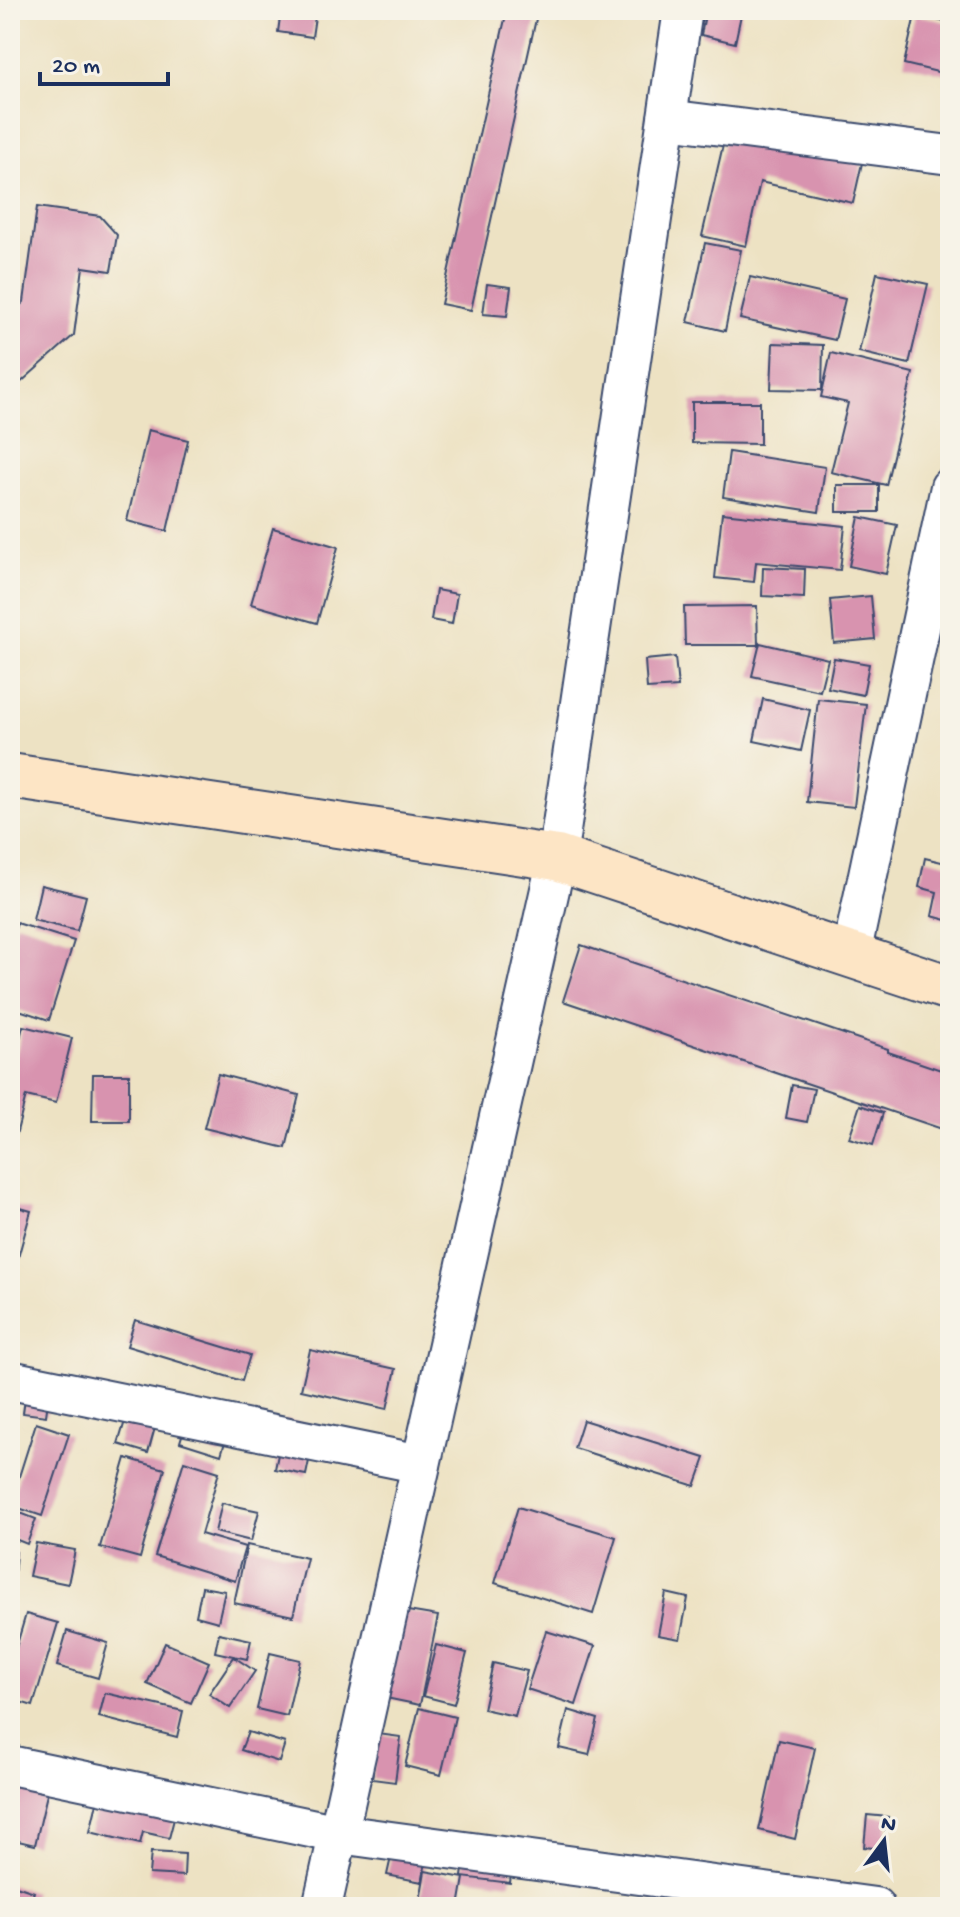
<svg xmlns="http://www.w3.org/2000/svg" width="960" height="1917" viewBox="0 0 960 1917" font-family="'Gochi Hand',sans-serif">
  <rect width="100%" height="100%" fill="#f7f3e8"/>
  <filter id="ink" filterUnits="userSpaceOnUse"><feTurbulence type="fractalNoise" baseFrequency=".0125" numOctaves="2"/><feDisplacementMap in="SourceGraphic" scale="16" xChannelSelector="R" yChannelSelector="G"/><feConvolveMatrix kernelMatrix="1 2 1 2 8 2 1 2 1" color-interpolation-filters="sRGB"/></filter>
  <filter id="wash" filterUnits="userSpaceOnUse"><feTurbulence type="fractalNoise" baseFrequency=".006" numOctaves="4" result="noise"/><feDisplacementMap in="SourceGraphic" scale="32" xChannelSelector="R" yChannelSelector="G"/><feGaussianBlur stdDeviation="1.8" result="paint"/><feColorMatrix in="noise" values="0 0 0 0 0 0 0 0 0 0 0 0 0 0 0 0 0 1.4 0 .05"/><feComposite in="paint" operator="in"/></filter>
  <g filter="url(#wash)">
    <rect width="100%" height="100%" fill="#ede2c3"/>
    <g id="blocks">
      <!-- building -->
      <g fill="#d893af">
        <path d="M281,10h35l-4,27 -34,-5z"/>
        <path d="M507,10h31l-67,300 -30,-6z"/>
        <path d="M706,10h36l-7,33 -34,-8z"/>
        <path d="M915,15l35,8v52l-46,-11z"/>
        <path d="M726,132l136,31 -9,40 -93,-21 -14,64 -44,-10z"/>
        <path d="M37,207l63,9 17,19 -6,36 -28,-4 -9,68 -64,57v-78l14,-12z"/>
        <path d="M705,243l36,7 -16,81 -37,-9z"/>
        <path d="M877,273l51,11 -19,80 -50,-12z"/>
        <path d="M750,277l95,22 -10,41 -95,-21z"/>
        <path d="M487,284l24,3 -4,29 -24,-2z"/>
        <path d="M773,343l50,2 -1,45 -51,-1z"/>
        <path d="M831,353l82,20 -27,112 -55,-13 17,-69 -27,-6z"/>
        <path d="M692,402h68v42l-68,-1z"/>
        <path d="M148,430l40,10 -21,91 -40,-10z"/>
        <path d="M729,452l96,15 -6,45 -96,-15z"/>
        <rect x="837" y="485" width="42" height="27"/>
        <path d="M722,513l123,13 -5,44 -84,-8 -2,20 -39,-4z"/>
        <path d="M859,517l38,8 -11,49 -37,-8z"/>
        <path d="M273,528l65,19 -21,76 -66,-19z"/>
        <path d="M763,567l42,2 -1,29 -42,-2z"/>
        <path d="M436,590l21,4 -5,30 -21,-4z"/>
        <path d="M871,596l4,43 -41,4 -4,-43z"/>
        <path d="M757,606l1,39h-73l-1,-38z"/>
        <path d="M760,643l68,16 -8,32 -68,-15z"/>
        <path d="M675,657l3,30 -31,2 -2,-29z"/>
        <path d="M834,658l35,6 -6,31 -35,-7z"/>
        <path d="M763,699l47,11 -9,41 -47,-10z"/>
        <path d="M818,699l48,5 -12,103 -47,-5z"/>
        <path d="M925,858l25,6v57l-18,-5 5,-24 -18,-5z"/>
        <path d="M41,885l45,11 -9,35 -44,-11z"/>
        <path d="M17,923l57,18 -25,79 -39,-13v-63z"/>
        <path d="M581,945l307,104v3l62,21v41l-5,16 -382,-129z"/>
        <path d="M23,1026l49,12 -16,65 -30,-7 -15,59 -1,-76z"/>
        <path d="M93,1074h36v47h-37z"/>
        <path d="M218,1074l81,21 -13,53 -82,-20z"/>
        <path d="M792,1085l22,4 -7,33 -21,-4z"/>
        <path d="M860,1105l23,8 -10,32 -24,-7z"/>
        <path d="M10,1205l21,6 -20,72h-1z"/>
        <path d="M135,1320l115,35 -8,26 -115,-35z"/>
        <path d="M310,1350l86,19 -9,40 -86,-19z"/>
        <path d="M28,1376l23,3 -5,37 -23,-3z"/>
        <path d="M132,1398l29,8 -13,47 -30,-9z"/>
        <path d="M192,1403l41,13 -12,39 -41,-13z"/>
        <path d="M285,1420l31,7 -10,48 -31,-6z"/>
        <path d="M583,1420l122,38 -10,28 -121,-38z"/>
        <path d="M36,1423l33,11 -27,82 -32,-11z"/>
        <path d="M126,1458l39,11 -25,89 -40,-11z"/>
        <path d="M184,1461l35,11 -18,62 44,13 -10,34 -80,-25z"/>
        <path d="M222,1503l37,8 -8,30 -36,-9z"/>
        <path d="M518,1507l98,30 -23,77 -98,-31z"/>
        <path d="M10,1509l26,10 -9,25 -17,-7z"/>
        <path d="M36,1543l39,7 -7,34 -39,-8z"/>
        <path d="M247,1545l60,13 -14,58 -59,-13z"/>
        <path d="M10,1552h6l-4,51h-2z"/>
        <path d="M202,1587l23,4 -7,31 -22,-6z"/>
        <path d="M666,1593l22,5 -8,41 -22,-4z"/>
        <path d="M402,1610l36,6 -18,89 -34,-7z"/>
        <path d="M26,1614l32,9 -25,83 -23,-7v-31z"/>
        <path d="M67,1631l41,12 -10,35 -41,-12z"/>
        <path d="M546,1631l49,15 -19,59 -49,-16z"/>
        <path d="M219,1633l32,7 -4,19 -32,-7z"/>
        <path d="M165,1643l44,19 -18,41 -44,-19z"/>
        <path d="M436,1645l31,8 -13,51 -31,-8z"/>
        <path d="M270,1653l30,7 -13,56 -30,-7z"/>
        <path d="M234,1657l21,14 -25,37 -21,-14z"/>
        <path d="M493,1663l34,8 -12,45 -32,-7z"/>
        <path d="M105,1693l78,18 -6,26 -78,-20z"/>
        <path d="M419,1708l36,9 -14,58 -36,-9z"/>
        <path d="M568,1710l30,9 -9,36 -30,-7z"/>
        <path d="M248,1732l37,11 -6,19 -38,-12z"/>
        <path d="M378,1734l23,3 -6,45 -23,-3z"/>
        <path d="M779,1740l36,8 -20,91 -36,-9z"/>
        <path d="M52,1773l-17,72 -25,-6v-58z"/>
        <path d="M102,1782l77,18 -10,38 -26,-6 -3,12 -50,-12z"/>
        <path d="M867,1815l21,2 -4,32 -20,-2z"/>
        <path d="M396,1835l34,7 -8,40 -35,-7z"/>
        <path d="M151,1852l34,2 -1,22 -35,-2z"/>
        <path d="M465,1852l48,6 -3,25 -48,-6z"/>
        <path d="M425,1871l39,7 -5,29h-40z"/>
        <path d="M674,1878l39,4 -2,25h-39z"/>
        <path d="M10,1884l24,8 -5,15h-19z"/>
      </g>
    </g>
  </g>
  <g filter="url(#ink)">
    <use href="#blocks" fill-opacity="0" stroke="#3a4a6d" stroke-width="2"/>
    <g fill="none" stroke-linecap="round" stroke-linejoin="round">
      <!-- street casing -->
      <g stroke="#3a4a6d" stroke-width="42">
        <g id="street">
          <path d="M667,119l283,36"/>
          <path d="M851,955l99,-468"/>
          <path d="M10,1380l411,84"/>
          <path d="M10,1765l329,69 536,73"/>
          <path d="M322,1907l235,-1049 126,-848"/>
        </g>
      </g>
      <!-- secondary casing -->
      <g stroke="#3a4a6d" stroke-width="48">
        <path id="secondary" d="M10,776l547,82 393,130"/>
      </g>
      <!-- street -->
      <use href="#street" stroke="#fff" stroke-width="38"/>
      <!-- secondary -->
      <use href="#secondary" stroke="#fde5c5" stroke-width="44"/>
    </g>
  </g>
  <!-- margin -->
  <rect width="960" height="1917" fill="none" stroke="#f7f3e8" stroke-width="40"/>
  <!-- north arrow -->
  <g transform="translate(884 1841) rotate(15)" stroke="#f7f3e8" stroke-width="6" paint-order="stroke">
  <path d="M0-6L14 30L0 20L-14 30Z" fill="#1b2f5e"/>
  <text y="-12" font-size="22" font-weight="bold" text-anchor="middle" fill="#1b2f5e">N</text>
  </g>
  <!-- scale -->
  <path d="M40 72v12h128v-12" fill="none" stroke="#1b2f5e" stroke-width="4"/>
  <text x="52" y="72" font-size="24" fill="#1b2f5e" stroke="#f7f3e8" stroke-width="6" paint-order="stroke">20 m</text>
</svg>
